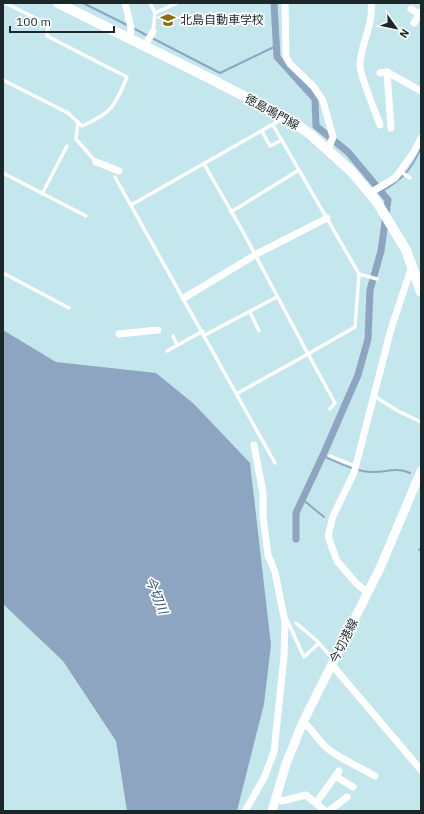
<svg xmlns="http://www.w3.org/2000/svg" width="424" height="814" viewBox="0 0 424 814" font-family="'IBM Plex Sans','Noto Sans JP',sans-serif">
  <rect width="100%" height="100%" fill="#c3e7ec"/>
  <!-- water -->
  <path fill="#8ea5c1" d="M3,330l53,32 100,11 38,31 56,59 21,182 -7,59 -27,107h-110l-11,-70 -53,-80 -60,-57z"/>
  <g fill="none" stroke-linecap="round" stroke-linejoin="round">
    <!-- stream -->
    <g stroke="#8ea5c1" stroke-width="2">
      <path d="M83,3l46,23"/>
      <path d="M133,28l15,8"/>
      <path d="M152,38l68,35 56,-27"/>
      <path d="M381,192c21,-13 31,-22 40,-45"/>
      <path d="M323,456c16,7 33,16 50,16 14,0 23,-5 37,1"/>
      <path d="M302,499l22,18"/>
      <path d="M419,550l2,-2"/>
    </g>
    <!-- canal -->
    <path stroke="#8ea5c1" stroke-width="7" d="M274,3l3,54 38,42 1,27 32,26 40,48 -7,51 -11,39 -2,49 -10,36 -34,78 -28,60v26"/>
    <!-- service -->
    <g stroke="#fff" stroke-width="3.5">
      <path d="M150,3l5,10"/>
      <path d="M153,32l2,-19 22,-10"/>
      <path d="M3,80l65,33 14,13c30,-13 33,-20 45,-49l-80,-41 1,-12 -43,-21"/>
      <path d="M78,122l-2,17 20,23"/>
      <path d="M262,131l8,15 12,-6"/>
      <path d="M204,164l38,66 66,124 47,-27 4,-53 -86,-149"/>
      <path d="M400,171l10,7"/>
      <path d="M3,173l83,43"/>
      <path d="M115,177l160,286"/>
      <path d="M42,194l25,-48"/>
      <path d="M131,205l153,-87"/>
      <path d="M231,212l68,-42"/>
      <path d="M3,273l66,35"/>
      <path d="M359,274l18,5"/>
      <path d="M250,312l9,19"/>
      <path d="M205,335l72,-38"/>
      <path d="M173,336l4,9"/>
      <path d="M167,351l36,-20"/>
      <path d="M238,393l70,-39 27,49 -5,6"/>
      <path d="M374,396l24,15 23,11"/>
      <path d="M330,456l25,10"/>
      <path d="M287,620l17,37 15,-14"/>
      <path d="M296,623l20,17 18,20"/>
    </g>
    <!-- minor -->
    <g stroke="#fff" stroke-width="7">
      <path d="M125,3l6,25 -1,10"/>
      <path d="M285,3l1,54 4,7 24,23 9,14 10,36 -5,13"/>
      <path d="M371,3c3,22 -11,41 -11,63 0,9 16,48 20,59"/>
      <path d="M411,9l10,6"/>
      <path d="M414,23l7,-11"/>
      <path d="M145,45l8,-13"/>
      <path d="M387,72l4,56"/>
      <path d="M380,73l7,-1 34,19"/>
      <path d="M96,162l23,9"/>
      <path d="M370,193l25,-15 19,-26 7,-14"/>
      <path d="M184,298l71,-43 72,-37"/>
      <path d="M119,334l39,-4"/>
      <path d="M368,593l-12,-10 -19,-22 -9,-25 5,-20 21,-43 37,-144 21,-63"/>
      <path d="M332,665l89,105"/>
      <path d="M303,722c10,7 15,19 25,27 14,11 32,18 47,27"/>
      <path d="M335,776l18,11"/>
      <path d="M276,798l6,3 24,-6 19,16"/>
      <path d="M316,803l23,-32"/>
      <path d="M245,811l19,-33 10,-26 10,-96 1,-34 -10,-50 -7,-17 -5,-38v-24l-9,-48"/>
      <path d="M329,811l18,-14"/>
    </g>
    <!-- secondary -->
    <path stroke="#fff" stroke-width="9" d="M272,811l14,-47 17,-42 78,-156 40,-95"/>
    <!-- primary -->
    <path stroke="#fff" stroke-width="10" d="M58,3l155,77 82,43 16,12 40,36 26,31 29,48 15,42"/>
  </g>
  <!-- icons -->
  <defs>
    <g id="school-bare" transform="scale(1.2)"><path d="M0-5L7-2L0 1L-7-2ZM-4 1L0 2.5L4 1V4Q0 6-4 4Z" fill="#8c6e10" stroke="#fff" stroke-width="2.5" paint-order="stroke"/></g>
  </defs>
  <g fill-rule="evenodd">
    <use href="#school-bare" x="168" y="20"/>
  </g>
  <g text-anchor="middle" stroke-width="3.5" stroke-linejoin="round" paint-order="stroke">
    <!-- poi labels -->
    <g font-size="12" fill="#1a282a" stroke="#fff" text-anchor="start">
      <text x="180" y="24">北島自動車学校</text>
    </g>
    <!-- street labels -->
    <g font-size="12" fill="#1a282a" stroke="#fff">
      <text transform="translate(272 112) rotate(29)" y="4">徳島鳴門線</text>
      <text transform="translate(344 641) rotate(-64)" y="4">今切港線</text>
    </g>
    <!-- water labels -->
    <g font-size="13" font-style="italic" fill="#305179" stroke="#fff">
      <text transform="translate(157 595) rotate(68)" y="5">今切川</text>
    </g>
  </g>
  <!-- border -->
  <rect width="424" height="814" fill="none" stroke="#1a282a" stroke-width="8"/>
  <!-- north arrow -->
  <g transform="translate(396 28) rotate(123)" stroke="#ffffff" stroke-width="3" paint-order="stroke">
  <path d="M0-3L7 15L0 10L-7 15Z" fill="#1a282a"/>
  <text y="-6" font-size="11" font-weight="bold" text-anchor="middle" fill="#1a282a">N</text>
  </g>
  <!-- scale -->
  <path d="M10 26v6h104v-6" fill="none" stroke="#1a282a" stroke-width="2"/>
  <text x="16" y="26" font-size="12" fill="#1a282a" stroke="#ffffff" stroke-width="3" paint-order="stroke">100 m</text>
</svg>
